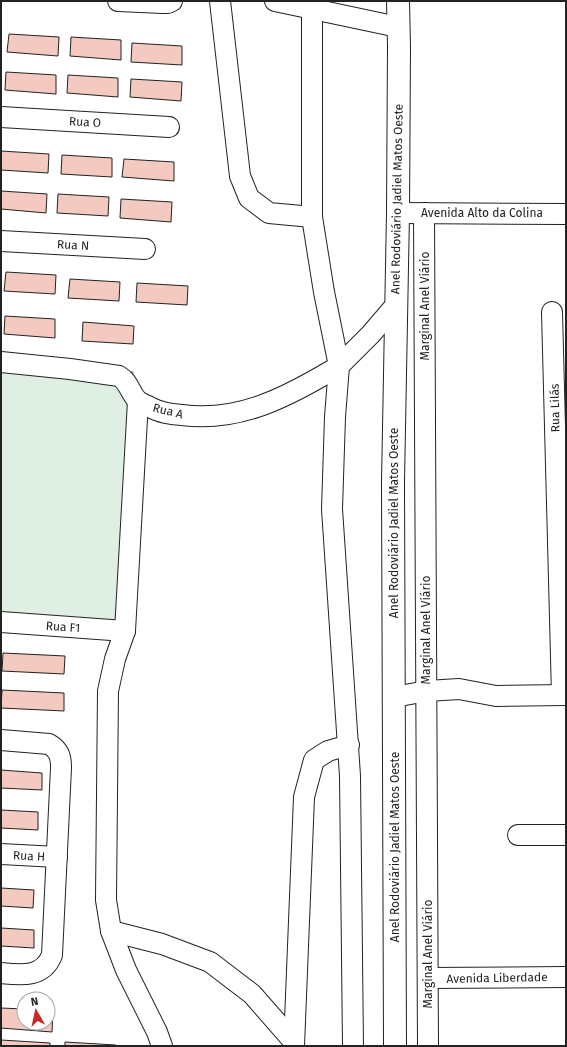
<svg xmlns="http://www.w3.org/2000/svg" width="567" height="1047" viewBox="0 0 567 1047" font-family="'Fira Sans',sans-serif">
  <rect width="100%" height="100%" fill="#fff"/>
  <!-- green -->
  <path fill="#e0efe3" stroke="#6f6f6f" d="M1,363l132,9 -15,255 -117,-8z"/>
  <!-- building -->
  <g fill="#f3c9c0" stroke="#222">
    <path d="M9,34l50,3 -1,19 -51,-4z"/>
    <path d="M71,37l50,3v20l-51,-4z"/>
    <path d="M132,43l50,3v19l-51,-3z"/>
    <path d="M6,72l50,3v19l-51,-4z"/>
    <path d="M68,75l50,3v19l-51,-4z"/>
    <path d="M131,79l51,3 -1,19 -51,-4z"/>
    <path d="M1,151l48,3 -1,19 -47,-3z"/>
    <path d="M62,155l50,3v19l-51,-3z"/>
    <path d="M124,159l50,3v19l-52,-4z"/>
    <path d="M1,191l46,3 -1,19 -45,-4z"/>
    <path d="M58,194l51,3 -1,19 -51,-3z"/>
    <path d="M121,199l51,3 -1,20 -51,-4z"/>
    <path d="M6,272l50,3 -1,19 -51,-3z"/>
    <path d="M70,279l50,3 -1,19 -51,-3z"/>
    <path d="M137,283l51,3 -1,19 -51,-3z"/>
    <path d="M5,316l50,3v19l-51,-4z"/>
    <path d="M83,322l51,4 -1,18 -51,-3z"/>
    <path d="M3,653l62,3 -1,18 -62,-3z"/>
    <path d="M2,690l62,3v18l-63,-3z"/>
    <path d="M1,770l41,3v17l-41,-2z"/>
    <path d="M1,810l37,2v18l-37,-2z"/>
    <path d="M1,888l33,2 -1,18 -32,-2z"/>
    <path d="M1,928l33,2v18l-33,-2z"/>
    <path d="M1,1008l23,1v14h24v-13h5l-1,22 -51,-4z"/>
    <path d="M1,1040l49,3v3h-49z"/>
    <path d="M65,1042l51,3v1h-51z"/>
  </g>
  <g fill="none" stroke-linecap="round" stroke-linejoin="round">
    <!-- minor casing -->
    <g stroke="#222" stroke-width="22">
      <g id="minor">
        <path d="M118,1l45,2h5l4,-2"/>
        <path d="M220,1l20,175 9,22 20,15 43,4"/>
        <path d="M275,1l123,26"/>
        <path d="M1,117l168,10"/>
        <path d="M398,213l168,1"/>
        <path d="M424,213l4,833"/>
        <path d="M1,241l144,8"/>
        <path d="M552,312l10,383"/>
        <path d="M1,362l69,7 49,7c9,5 11,16 18,24 3,3 9,5 13,7 10,6 21,7 32,8 58,8 109,-20 157,-49l-15,-74 -12,-75v-208"/>
        <path d="M138,401l-13,230 -10,28 -7,32 -2,209 5,31 15,39 31,62 5,14"/>
        <path d="M1,622l124,9"/>
        <path d="M394,697l33,-6 32,-2 37,7 70,-1"/>
        <path d="M1,740l48,4c10,6 12,12 12,24l-9,187c-9,23 -31,20 -51,18"/>
        <path d="M518,835h48"/>
        <path d="M1,854l56,3"/>
        <path d="M111,931l51,13 48,18 42,32 42,48"/>
        <path d="M428,978l138,-1"/>
        <path d="M294,1046l10,-249 10,-37 14,-9 21,-6"/>
        <path d="M353,1046l-3,-270 -18,-267 3,-92 4,-51 32,-32 24,-28"/>
      </g>
    </g>
    <!-- highway casing -->
    <g stroke="#222" stroke-width="24">
      <path id="highway" d="M395,1046l-2,-564 5,-269 1,-166 -1,-46"/>
    </g>
    <!-- minor -->
    <use href="#minor" stroke="#fff" stroke-width="20"/>
    <!-- highway -->
    <use href="#highway" stroke="#fff" stroke-width="22"/>
  </g>
  <g text-anchor="middle" stroke-width="3" stroke-linejoin="round" paint-order="stroke">
    <!-- street labels -->
    <g font-size="12" fill="#222" stroke="#fff">
      <text transform="translate(85 122) rotate(3)" y="4">Rua O</text>
      <text transform="translate(397 199) rotate(-89)" y="4">Anel Rodoviário Jadiel Matos Oeste</text>
      <text x="482" y="217">Avenida Alto da Colina</text>
      <text transform="translate(73 245) rotate(3)" y="4">Rua N</text>
      <text transform="translate(425 306) rotate(-90)" y="4">Marginal Anel Viário</text>
      <text transform="translate(555 408) rotate(-91)" y="4">Rua Lilás</text>
      <text transform="translate(168 411) rotate(14)" y="4">Rua A</text>
      <text transform="translate(394 523) rotate(-90)" y="4">Anel Rodoviário Jadiel Matos Oeste</text>
      <text transform="translate(63 627) rotate(4)" y="4">Rua F1</text>
      <text transform="translate(426 630) rotate(-90)" y="4">Marginal Anel Viário</text>
      <text transform="translate(395 847) rotate(-90)" y="4">Anel Rodoviário Jadiel Matos Oeste</text>
      <text transform="translate(29 856) rotate(3)" y="4">Rua H</text>
      <text transform="translate(428 954) rotate(-90)" y="4">Marginal Anel Viário</text>
      <text transform="translate(497 978) rotate(-1)" y="4">Avenida Liberdade</text>
    </g>
  </g>
  <!-- border -->
  <rect width="567" height="1047" fill="none" stroke="#222222" stroke-width="4"/>
  <!-- north arrow -->
  <g transform="translate(36 1011) rotate(351)"><circle r="19" fill="#ffffff" stroke="#a7a7a7"/>
  <path d="M0-3L7 15L0 10L-7 15Z" fill="#c62828"/>
  <text y="-6" font-size="11" font-weight="bold" text-anchor="middle" fill="#222222">N</text>
  </g>
</svg>
